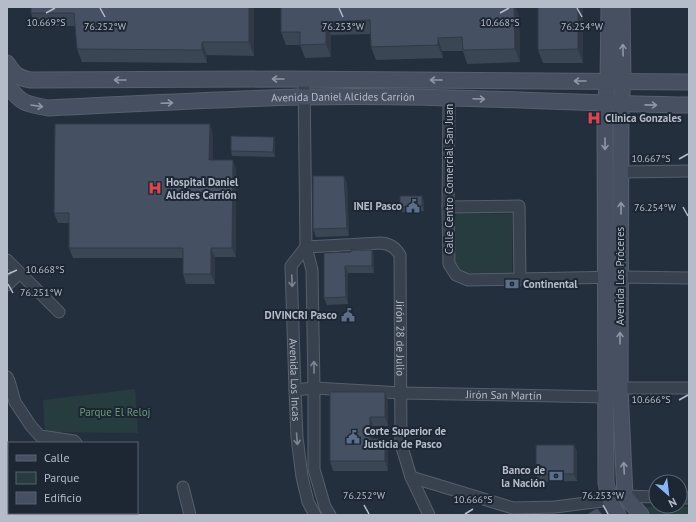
<svg xmlns="http://www.w3.org/2000/svg" width="696" height="522" viewBox="0 0 696 522" font-family="'PT Sans',sans-serif">
  <rect width="100%" height="100%" fill="#242f3e"/>
  <!-- green -->
  <g fill="#263c3f">
    <path d="M457,213l55,1v60l-43,2 -10,-2 -4,-8 -3,-41z"/>
    <path d="M135,389l3,44 -93,-1 -2,-32z"/>
    <path d="M638,507h51v8h-45z"/>
  </g>
  <g fill="none" stroke-linecap="round" stroke-linejoin="round">
    <!-- street casing -->
    <g stroke="#565f6c" stroke-width="13">
      <g id="street">
        <path d="M304,79l2,168 6,23 2,118v81l11,38 5,8"/>
        <path d="M449,98l-1,109 1,57 7,11 12,5 152,-3 69,1"/>
        <path d="M621,172l68,-1"/>
        <path d="M448,207l71,-1 1,73"/>
        <path id="s1" d="M306,247l75,-4c9,1 14,4 19,12l1,189 10,33 18,38"/>
        <path id="s2" d="M306,247l-15,19 4,124 2,47 5,40 6,25 7,13"/>
        <path d="M7,260l52,52"/>
        <path d="M7,285l13,-12"/>
        <path d="M7,377l2,4 6,21 16,24 9,10 34,5 2,2"/>
        <path d="M620,388h69"/>
        <path id="s3" d="M295,390l19,-2 88,5 204,4"/>
        <path d="M411,477l102,31 42,-1 55,-7"/>
        <path d="M183,487l7,28"/>
        <path d="M625,496l31,1"/>
        <path d="M680,498h9"/>
        <path d="M53,513v2"/>
        <path d="M101,513l1,2"/>
      </g>
    </g>
    <!-- secondary casing -->
    <g stroke="#565f6c" stroke-width="17">
      <g id="secondary">
        <path d="M609,7l-1,75 -3,22 1,379 4,17 8,15"/>
        <path d="M622,7l1,74 -2,23 -1,284 5,108 16,19"/>
        <path d="M7,63c7,11 11,15 24,17l255,-1 403,3"/>
        <path id="s4" d="M7,84c13,19 18,20 41,24 85,-4 169,-9 254,-11 129,-3 258,6 387,8"/>
      </g>
    </g>
    <!-- street -->
    <use href="#street" stroke="#38414e" stroke-width="11"/>
    <!-- secondary -->
    <use href="#secondary" stroke="#465061" stroke-width="15"/>
  </g>
  <!-- wall -->
  <g fill="#3b4654">
    <path d="M254,7v49l-47,-1v8l-125,-1 -5,-13 -2,-23h-40l-4,-13z"/>
    <path d="M281,7l238,9 1,46 -53,2 -4,-13h-21l1,7 -67,2 -5,-13v-13l-40,1v22l-26,1 -5,-13h-14l-5,-13z"/>
    <path d="M538,7h45v56h-40l-5,-13z"/>
    <path d="M213,134v26h20l3,10v87h-21v27h-29l-3,-10v-16h-110l-4,-10v-25h-11l-4,-10z"/>
    <path d="M275,142v15l-43,-1 -1,-5z"/>
    <path d="M347,183l2,53 -33,1 -3,-8z"/>
    <path d="M424,201v10l-22,1 -2,-5z"/>
    <path d="M372,250l2,7v16h-26v31l-21,1 -3,-7 27,-46z"/>
    <path d="M330,392l58,10v24h-15v13l15,10v22h-55l-3,-10z"/>
    <path d="M574,445l3,7v29l-38,1 -3,-8z"/>
  </g>
  <!-- shaded-wall -->
  <g fill="#303945">
    <path d="M249,7h5v49l-5,-14z"/>
    <path d="M514,7h2l3,9 1,46 -5,-13z"/>
    <path d="M578,7h5v56l-5,-14z"/>
    <path d="M326,22l5,13v22l-5,-13z"/>
    <path d="M438,38l4,13 1,7 -5,-13z"/>
    <path d="M202,42l5,13v8l-5,-13z"/>
    <path d="M210,124l3,10v36l-4,-10z"/>
    <path d="M274,137l1,5v15l-2,-5z"/>
    <path d="M233,160l3,10v87l-4,-9z"/>
    <path d="M344,176l3,7 2,53 -2,-8z"/>
    <path d="M422,196l2,5v10l-2,-5z"/>
    <path d="M211,248l4,9v27l-4,-10z"/>
    <path d="M372,250l2,7v16l-2,-7z"/>
    <path d="M345,266l3,7v31l-2,-7z"/>
    <path d="M385,392l3,10v24l-3,-9z"/>
    <path d="M370,417l3,9v22l-3,-9z"/>
    <path d="M385,439l3,10v22l-3,-10z"/>
    <path d="M574,445l3,7v29l-3,-7z"/>
  </g>
  <!-- building -->
  <g fill="#455162" stroke="#303945">
    <path d="M31,7h218v35h-47v8l-125,-1 -3,-36h-43z"/>
    <path d="M281,7h233l1,42 -52,1 -1,-13 -24,1v7l-67,2 -1,-27 -44,2v22l-26,1v-13h-19z"/>
    <path d="M538,7h40v42l-40,1z"/>
    <path d="M55,124h155l-1,36h24l-1,88h-21v26h-28v-26h-114v-35h-15z"/>
    <path d="M231,136l43,1 -1,15 -42,-1z"/>
    <path d="M313,176h31l3,52 -34,1z"/>
    <path d="M400,196h22v10l-22,1z"/>
    <path d="M351,250h21v16h-27l1,31 -22,1v-45l27,-1z"/>
    <path d="M330,392h55v25h-15v22h15v22h-55z"/>
    <rect x="536" y="445" width="38" height="29"/>
    <path d="M597,508l6,7h-17z"/>
  </g>
  <!-- one-way arrows -->
  <defs><path id="oneway-shaft" d="M-6 0H5M1.5-3L5.5 0L1.5 3" fill="none" stroke-width="1.6" stroke-linecap="round" stroke-linejoin="round"/></defs>
  <g stroke="#8e96a5">
    <use href="#oneway-shaft" transform="translate(623 50) rotate(-91)"/>
    <use href="#oneway-shaft" transform="translate(278 79) rotate(180)"/>
    <use href="#oneway-shaft" transform="translate(120 80) rotate(180)"/>
    <use href="#oneway-shaft" transform="translate(436 80) rotate(-180)"/>
    <use href="#oneway-shaft" transform="translate(580 81) rotate(-180)"/>
    <use href="#oneway-shaft" transform="translate(479 99) rotate(2)"/>
    <use href="#oneway-shaft" transform="translate(167 103) rotate(-2)"/>
    <use href="#oneway-shaft" transform="translate(651 105) rotate(1)"/>
    <use href="#oneway-shaft" transform="translate(37 106) rotate(9)"/>
    <use href="#oneway-shaft" transform="translate(605 144) rotate(90)"/>
    <use href="#oneway-shaft" transform="translate(621 208) rotate(-90)"/>
    <use href="#oneway-shaft" transform="translate(620 338) rotate(-90)"/>
    <use href="#oneway-shaft" transform="translate(624 468) rotate(-93)"/>
  </g>
  <g stroke="#7c8592">
    <use href="#oneway-shaft" transform="translate(292 281) rotate(88)"/>
    <use href="#oneway-shaft" transform="translate(314 367) rotate(-91)"/>
    <use href="#oneway-shaft" transform="translate(297 439) rotate(85)"/>
  </g>
  <!-- ticks -->
  <path fill="none" stroke="#b4bcc9" stroke-width="1.5" d="M100,8l5,9M339,8l4,9M577,8l5,9M46,13l9,-5M500,13l9,-5M679,159l9,-5M683,207l5,9M8,274l9,-4M8,284l5,9M679,400l9,-5M364,505l5,9M603,505l5,9M465,514l8,-5"/>
  <!-- icons -->
  <defs>
    <g id="hospital-bare" transform="scale(1.08)"><path d="M-5-5h3v3.5h4V-5h3V5h-3V1.5h-4V5h-3Z" fill="#e0444e" stroke="#1d2633" stroke-width="2.5" paint-order="stroke"/></g>
    <g id="civic-bare" transform="scale(1.08)"><path d="M-.6-6.5H3V-4.5H.6V-3L4-1V1h2V6H-6V1h2V-1L-.6-3ZM-1.2 2.5V6h2.4V2.5Z" fill="#5c6f8a" stroke="#1d2633" stroke-width="2.5" paint-order="stroke"/></g>
    <g id="bank-bare" transform="scale(1.08)"><path d="M-6-4H6V4H-6ZM0-2.3a2.3 2.3 0 1 0 0 4.6a2.3 2.3 0 1 0 0-4.6Z" fill="#5c6f8a" stroke="#1d2633" stroke-width="2.5" paint-order="stroke"/></g>
  </defs>
  <g fill-rule="evenodd">
    <use href="#hospital-bare" x="594" y="118"/>
    <use href="#hospital-bare" x="155" y="188"/>
    <use href="#civic-bare" x="413" y="206"/>
    <use href="#bank-bare" x="512" y="284"/>
    <use href="#civic-bare" x="348" y="315"/>
    <use href="#civic-bare" x="353" y="437"/>
    <use href="#bank-bare" x="556" y="476"/>
  </g>
  <g text-anchor="middle" stroke-width="4" stroke-linejoin="round" paint-order="stroke">
    <!-- street labels -->
    <g font-size="11" fill="#b4bcc9" stroke="#1d2633">
      <text dy="4" stroke="none"><textPath href="#s4" startOffset="345">Avenida Daniel Alcides Carrión</textPath></text>
      <text transform="translate(449 179) rotate(-90)" y="4">Calle Centro Comercial San Juan</text>
      <text transform="translate(620 276) rotate(-90)" y="4">Avenida Los Próceres</text>
      <text dy="4" stroke="none"><textPath href="#s1" startOffset="182">Jirón 28 de Julio</textPath></text>
      <text dy="4" stroke="none"><textPath href="#s2" startOffset="138">Avenida Los Incas</textPath></text>
      <text dy="4" stroke="none"><textPath href="#s3" startOffset="209">Jirón San Martín</textPath></text>
    </g>
    <!-- poi labels -->
    <g font-size="11" font-weight="bold" fill="#b4bcc9" stroke="#1d2633" text-anchor="start">
      <text x="605" y="122">Clinica Gonzales</text>
      <text x="166" y="186">Hospital Daniel<tspan x="166" dy="13">Alcides Carrión</tspan></text>
      <text x="402" y="210" text-anchor="end">INEI Pasco</text>
      <text x="523" y="288">Continental</text>
      <text x="337" y="319" text-anchor="end">DIVINCRI Pasco</text>
      <text x="364" y="435">Corte Superior de<tspan x="364" dy="13">Justicia de Pasco</tspan></text>
      <text x="545" y="474" text-anchor="end">Banco de<tspan x="545" dy="13">la Nación</tspan></text>
    </g>
    <!-- park labels -->
    <g font-size="11" fill="#6b9a76" stroke="#1d2633">
      <text x="115" y="416">Parque El Reloj</text>
    </g>
  </g>
  <g font-size="10" text-anchor="middle" fill="#b4bcc9" stroke="#1d2633" stroke-width="4" stroke-linejoin="round" paint-order="stroke">
    <text x="46" y="26">10.669°S</text>
    <text x="500" y="26">10.668°S</text>
    <text x="105" y="30">76.252°W</text>
    <text x="343" y="30">76.253°W</text>
    <text x="582" y="30">76.254°W</text>
    <text x="651" y="162">10.667°S</text>
    <text x="655" y="211">76.254°W</text>
    <text x="45" y="273">10.668°S</text>
    <text x="41" y="296">76.251°W</text>
    <text x="651" y="403">10.666°S</text>
    <text x="364" y="499">76.252°W</text>
    <text x="603" y="499">76.253°W</text>
    <text x="473" y="503">10.666°S</text>
  </g>
  <!-- border -->
  <rect width="696" height="522" fill="none" stroke="#b4bcc9" stroke-width="16"/>
  <!-- legend -->
  <rect x="8" y="442" width="130" height="72" fill="#1d2633" stroke="#59626f"/>
  <rect x="16" y="455" width="20" height="6" fill="#465061" stroke="#59626f"/>
  <text x="44" y="462" font-size="12" fill="#b4bcc9">Calle</text>
  <rect x="16" y="472" width="20" height="12" fill="#263c3f" stroke="#59626f"/>
  <text x="44" y="482" font-size="12" fill="#b4bcc9">Parque</text>
  <rect x="16" y="492" width="20" height="12" fill="#455162" stroke="#59626f"/>
  <text x="44" y="502" font-size="12" fill="#b4bcc9">Edificio</text>
  <!-- north arrow -->
  <g transform="translate(668 494) rotate(152)"><circle r="19" fill="#1d2633" stroke="#59626f"/>
  <path d="M0-3L7 15L0 10L-7 15Z" fill="#8ab4f8"/>
  <text y="-6" font-size="11" font-weight="bold" text-anchor="middle" fill="#b4bcc9">N</text>
  </g>
</svg>
